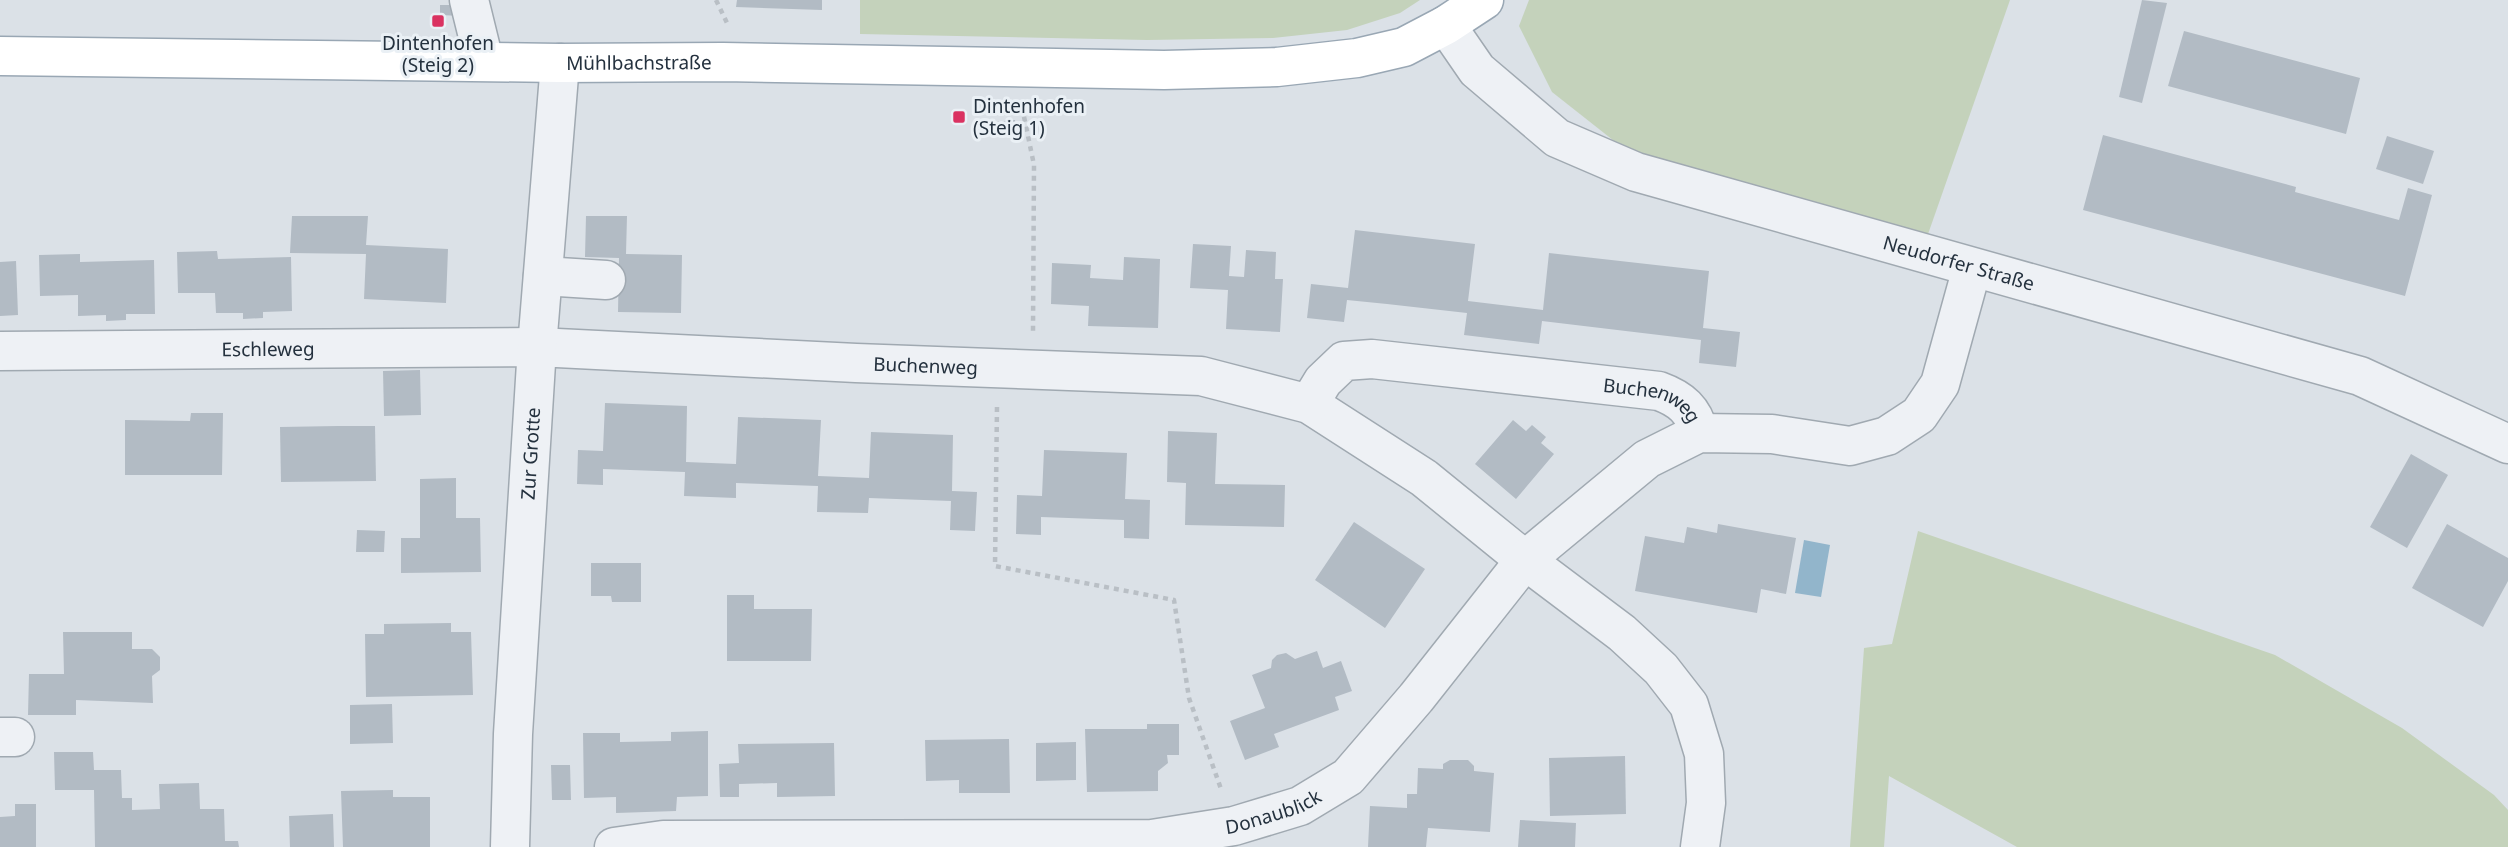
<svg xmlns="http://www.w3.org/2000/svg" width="2508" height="847" viewBox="0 0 2508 847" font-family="'Noto Sans',sans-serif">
  <rect width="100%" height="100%" fill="#dbe1e7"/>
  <!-- green -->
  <g fill="#c4d2bb">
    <path d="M860,0h560l-20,13 -53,17 -74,8 -126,2 -287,-6z"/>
    <path d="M1529,0h481l-83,237 -304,-89 -71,-56 -33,-66z"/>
    <path d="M1918,531l357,124 127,73 92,67 14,15v37h-491l-128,-71 -5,71h-34l14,-199 28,-4z"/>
  </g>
  <!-- water -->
  <path fill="#92b5cb" d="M1804,540l26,5 -9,52 -26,-4z"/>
  <!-- building -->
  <g fill="#b2bbc4">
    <path d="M737,0h85v10l-86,-3z"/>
    <path d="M2142,0l25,3 -25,100 -23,-6z"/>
    <path d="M440,5h22v11l-22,-1z"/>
    <path d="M2184,31l176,47 -14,56 -178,-48z"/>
    <path d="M1015,120l1,13 -22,1 -1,-12z"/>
    <path d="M2103,135l193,52 -1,5 104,28 9,-32 24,7 -27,101 -322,-86z"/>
    <path d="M2387,136l47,15 -11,33 -47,-15z"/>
    <path d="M292,216h76l-2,29 82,4 -2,54 -82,-4 2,-45 -76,-1z"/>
    <path d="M586,216h41l-1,38 56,1 -1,58 -63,-1 1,-54 -34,-1z"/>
    <path d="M1355,230l120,14 -7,57 75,9 6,-57 160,18 -6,57 37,4 -4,35 -37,-4 2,-23 -159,-19 -3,23 -75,-9 3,-22 -80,-9 -40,-4 -3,22 -37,-4 4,-34 37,4z"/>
    <path d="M1193,244l38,2 -2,30 15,1 2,-27 30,2 -1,27h8l-3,53 -54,-3 2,-39 -38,-2z"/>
    <path d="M217,251l1,8 73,-2 1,54 -29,1v6l-20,1v-6h-27l-1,-20h-37l-1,-41z"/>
    <path d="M80,254v8l74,-2 1,54h-29v6l-20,1v-6l-28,1v-21l-38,1 -1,-41z"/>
    <path d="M1124,257l36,2 -2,69 -70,-2 1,-20 -38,-2 1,-41 39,2 -1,13 33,2z"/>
    <path d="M16,261l2,54 -18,1v-54z"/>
    <path d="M420,370l1,45 -37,1 -1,-45z"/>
    <path d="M605,403l82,3 -1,56 50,2 2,-47 83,3 -3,56 51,2 2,-46 82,3 -1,56 25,1 -2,39 -25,-1 1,-29 -82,-3 -1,15 -51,-1 1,-26 -82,-3v15l-52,-2 1,-24 -82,-3v16l-26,-1 1,-34 25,1z"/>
    <path d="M191,413h32l-1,62h-97v-55l65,1z"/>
    <path d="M1513,420l13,11 6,-6 14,12 -5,6 13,11 -38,45 -41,-35z"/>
    <path d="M338,426h37l1,55 -95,1 -1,-55z"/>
    <path d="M1168,431l49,2 -2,51 70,1 -1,42 -99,-2 1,-42 -19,-1z"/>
    <path d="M1044,450l83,3 -2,46 25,1 -1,39 -25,-1v-18l-83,-3v18l-25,-1 1,-39 25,1z"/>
    <path d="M2411,454l37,21 -41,73 -37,-21z"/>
    <path d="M456,478v40h24l1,54 -80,1v-35h19v-59z"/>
    <path d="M1354,522l71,47 -40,59 -70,-48z"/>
    <path d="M1718,524l78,14 -10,56 -25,-5 -4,24 -122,-22 10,-55 39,7 3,-16 30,6z"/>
    <path d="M2447,524l61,34v23l-25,46 -71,-39z"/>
    <path d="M357,530l28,1 -1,21h-28z"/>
    <path d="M591,563h50v39h-29l-1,-6h-20z"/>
    <path d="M727,595h27v14h58l-1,52h-84z"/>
    <path d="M451,623v9h20l2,63 -107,2 -1,-63h19v-10z"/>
    <path d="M63,632h69v17h20l8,8v13l-8,6 1,27 -77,-3v15h-48l1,-41h35z"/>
    <path d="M1317,651l6,17 18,-7 11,30 -17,6 4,13 -65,24 5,13 -34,13 -15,-39 35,-13 -13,-33 19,-7 1,-8 5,-5 9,-2 9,6z"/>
    <path d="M392,704l1,39 -43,1v-39z"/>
    <path d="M1147,724h32v31h-12l1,8 -10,8v20l-71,1 -2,-63h62z"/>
    <path d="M708,731v65l-31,1 -1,14 -60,2v-16l-32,1 -1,-65h37v9l51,-1v-9z"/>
    <path d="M1009,739l1,54h-51v-13l-33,1 -1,-41z"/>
    <path d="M1076,742v38l-40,1v-38z"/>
    <path d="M834,743l1,53 -58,1v-14l-38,1v13h-19l-1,-33 20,-1 -1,-19z"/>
    <path d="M54,752h39l1,18h27l1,28h10v12l28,-1 -1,-25 40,-1 1,26h24l1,32h13l1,6h-144l-1,-57h-39z"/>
    <path d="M1625,756l1,58 -76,2 -1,-58z"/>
    <path d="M1450,760h18l6,6v5l20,2 -4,59 -62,-4 -2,19h-58l2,-41 37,2v-14h10l1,-26 25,1v-5z"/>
    <path d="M551,765h19l1,35h-19z"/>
    <path d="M393,790v7h37v50h-87l-2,-56z"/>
    <path d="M15,804h21v43h-36v-30l15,-1z"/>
    <path d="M333,814l1,33h-44l-1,-31z"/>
    <path d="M1520,820l56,3 -1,24h-57z"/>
  </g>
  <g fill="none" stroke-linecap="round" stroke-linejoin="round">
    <!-- minor casing -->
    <g stroke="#a0a9b1" stroke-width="41">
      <g id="minor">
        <path d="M469,0l15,61"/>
        <path id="s1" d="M1446,25l31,45 80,68 79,34 724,204 148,68"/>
        <path d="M543,276l63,4"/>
        <path id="s2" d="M0,351l537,-4 319,16 345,13 108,28 115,74 101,82 97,73 39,36 28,36 15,49 2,49 -6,44"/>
        <path id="s3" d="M1309,404l14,-23 21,-20 28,-2 287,32c22,8 35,19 40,42"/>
        <path d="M0,737h15"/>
        <path id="s4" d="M510,847l3,-113 24,-387 23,-284"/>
        <path id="s5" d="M614,847l49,-7 489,-1 82,-13 66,-20 48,-29 68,-79 109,-138 122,-101 52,-26 73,1 78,12 37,-10 32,-21 21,-31 32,-116"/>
      </g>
    </g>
    <!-- major casing -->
    <g stroke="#99a7b4" stroke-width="41">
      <g id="major">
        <path id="s6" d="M0,56l560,7 163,-1 441,8 113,-3 80,-9 47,-11 42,-22 38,-25"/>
      </g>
    </g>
    <!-- path -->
    <g stroke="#b9bfc5" stroke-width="4.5" stroke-dasharray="5 5" stroke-linecap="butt">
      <path d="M716,0l11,23"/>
      <path d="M1022,107l12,58 -1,166"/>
      <path d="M997,407l-2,159 179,34 15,98 32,91"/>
    </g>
    <!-- minor -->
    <use href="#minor" stroke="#eef1f5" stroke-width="38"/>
    <!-- major -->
    <use href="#major" stroke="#fff" stroke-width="38"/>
  </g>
  <!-- markers -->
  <g fill="#da3261" stroke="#eaf0f5" stroke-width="2.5">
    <rect x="431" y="14" width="14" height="14" rx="3.5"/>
    <rect x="952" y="110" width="14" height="14" rx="3.5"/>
  </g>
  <g text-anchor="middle" stroke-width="6" stroke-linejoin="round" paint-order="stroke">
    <!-- poi labels -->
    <g font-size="19" fill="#24313e" stroke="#eaf0f5">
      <text x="438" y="50">Dintenhofen<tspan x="438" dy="22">(Steig 2)</tspan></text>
      <text x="973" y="113" text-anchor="start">Dintenhofen<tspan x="973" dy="22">(Steig 1)</tspan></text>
    </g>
    <!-- street labels -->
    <g font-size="19" fill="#24313e" stroke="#eaf0f5">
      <text dy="7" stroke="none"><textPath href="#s6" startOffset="639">Mühlbachstraße</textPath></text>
      <text dy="7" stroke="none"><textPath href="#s1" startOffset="581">Neudorfer Straße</textPath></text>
      <text dy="7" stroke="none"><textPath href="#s2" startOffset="268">Eschleweg</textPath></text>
      <text dy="7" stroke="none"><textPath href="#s2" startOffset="926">Buchenweg</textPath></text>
      <text dy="7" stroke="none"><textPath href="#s3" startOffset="369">Buchenweg</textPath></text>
      <text dy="7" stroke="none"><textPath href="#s4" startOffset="394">Zur Grotte</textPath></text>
      <text dy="7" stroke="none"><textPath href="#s5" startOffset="663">Donaublick</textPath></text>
    </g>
  </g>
</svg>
